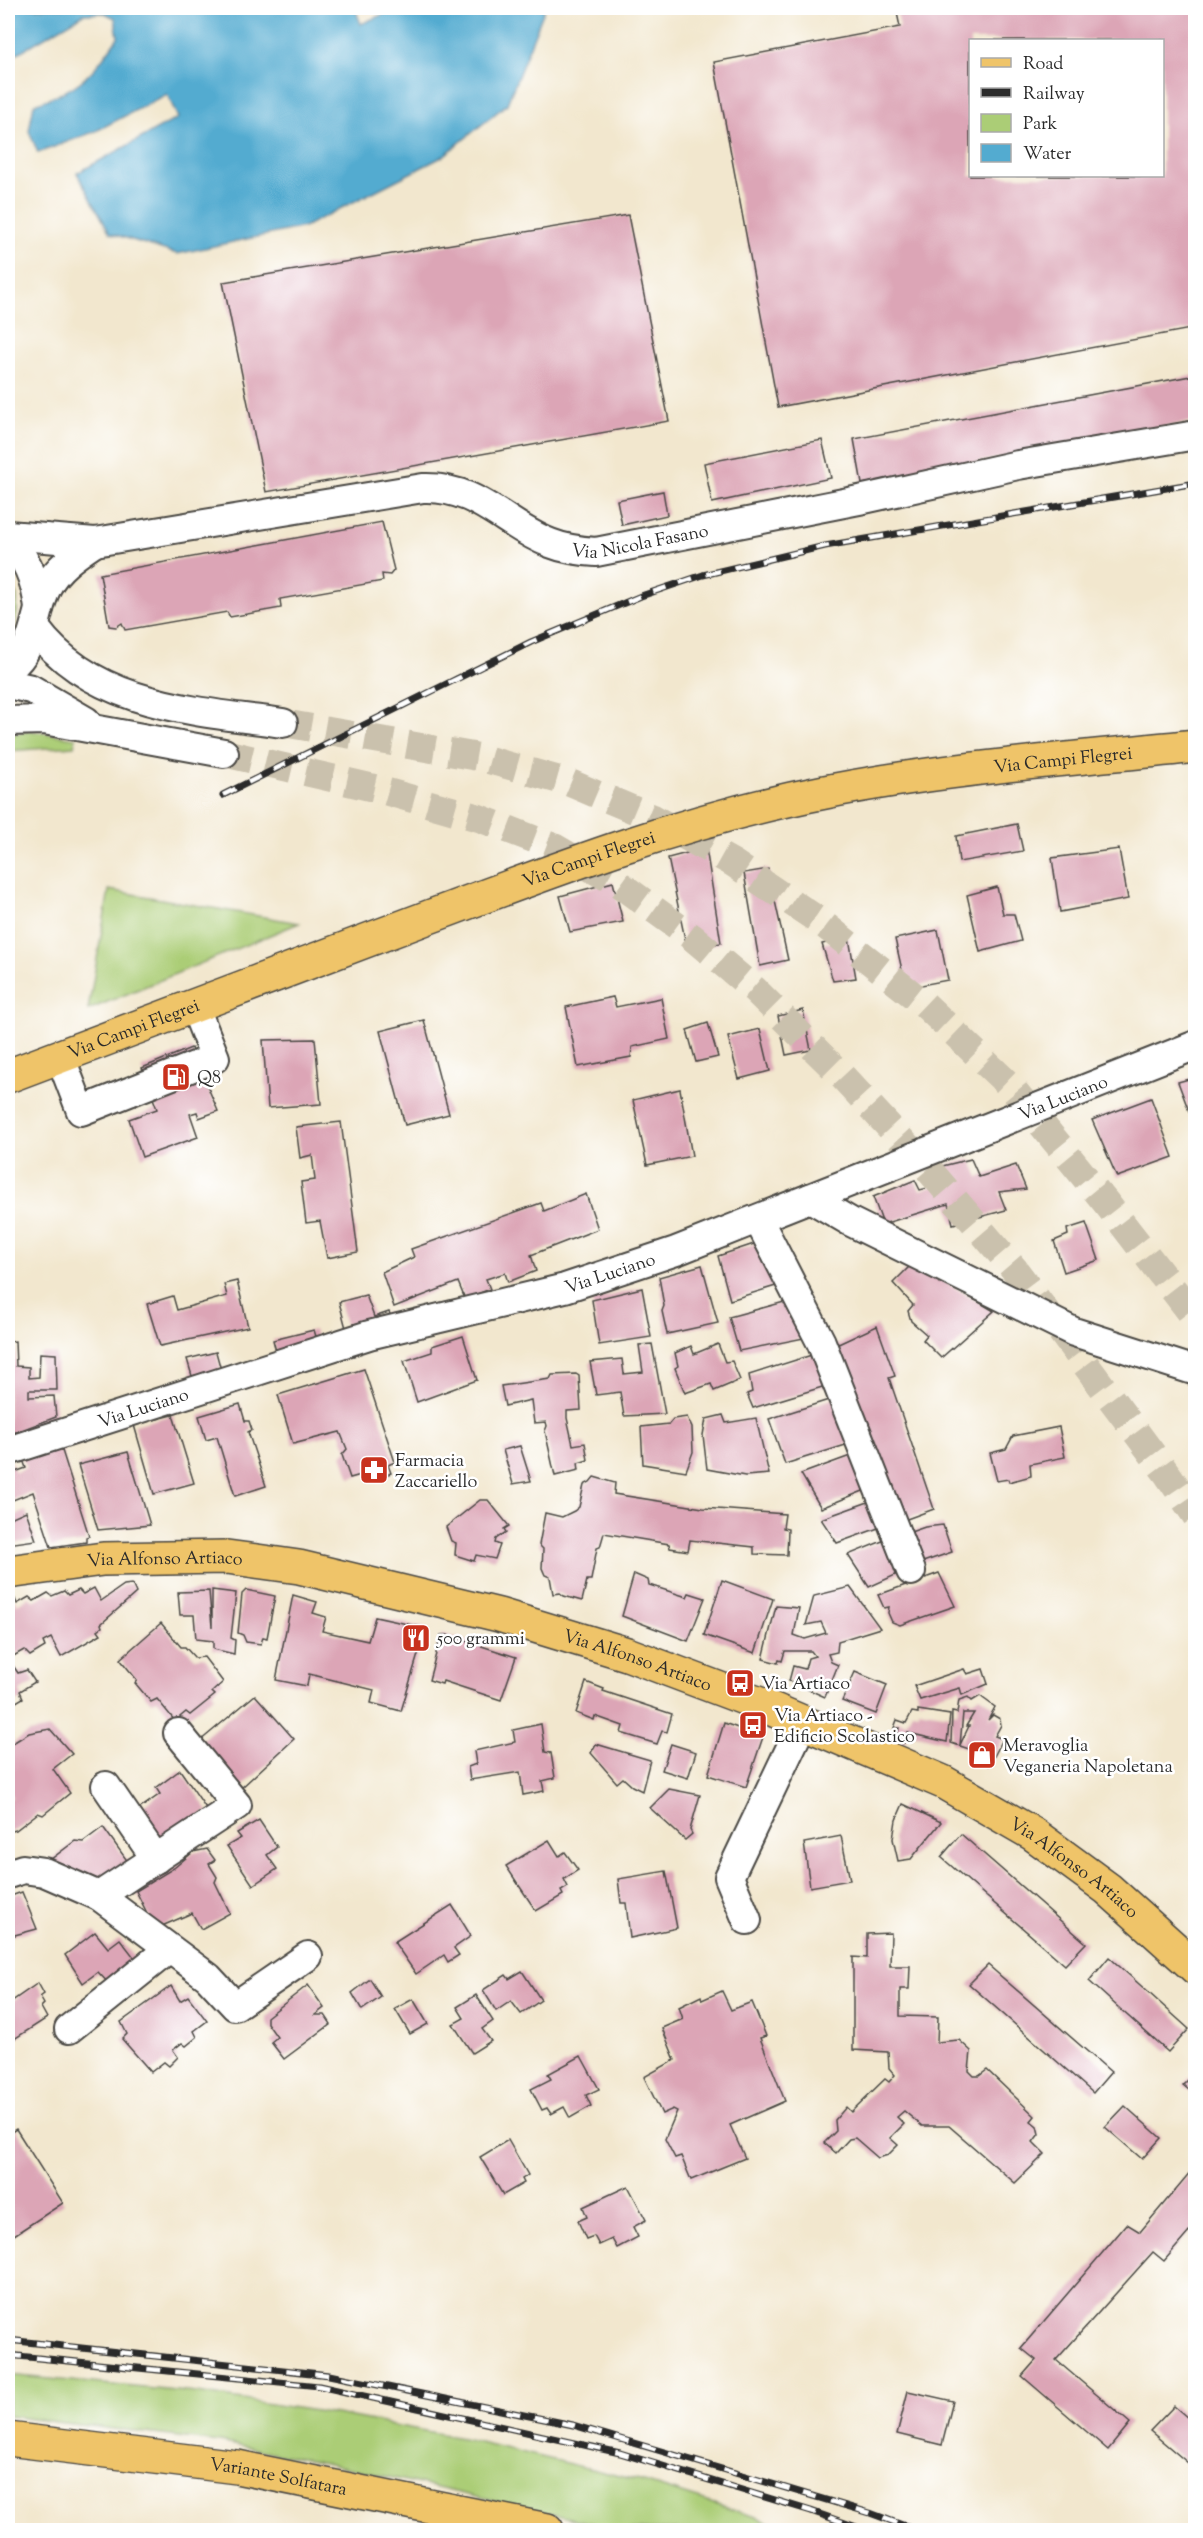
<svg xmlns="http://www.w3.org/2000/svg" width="1203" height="2538" viewBox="0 0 1203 2538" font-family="'Sorts Mill Goudy',serif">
  <rect width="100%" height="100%" fill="#fff"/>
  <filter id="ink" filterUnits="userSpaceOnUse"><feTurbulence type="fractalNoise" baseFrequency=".0167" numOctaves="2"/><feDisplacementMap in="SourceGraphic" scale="12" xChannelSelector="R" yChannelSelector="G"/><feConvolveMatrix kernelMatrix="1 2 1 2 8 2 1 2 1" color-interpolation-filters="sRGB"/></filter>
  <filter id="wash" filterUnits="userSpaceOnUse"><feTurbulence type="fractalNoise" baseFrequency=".008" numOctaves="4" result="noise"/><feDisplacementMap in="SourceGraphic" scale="24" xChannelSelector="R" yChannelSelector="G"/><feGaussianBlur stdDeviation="1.35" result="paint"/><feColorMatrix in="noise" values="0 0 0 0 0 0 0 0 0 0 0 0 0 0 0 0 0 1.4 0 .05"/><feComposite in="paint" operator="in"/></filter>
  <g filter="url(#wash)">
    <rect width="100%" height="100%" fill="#f2e7ce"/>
    <!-- green -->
    <g fill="#abcd76" stroke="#6b7c50" stroke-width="1.5">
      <path d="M8,573c12,19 13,45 0,64z"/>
      <path d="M31,731l45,7 -2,8 -66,5v-16z"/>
      <path d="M109,890l190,33 -211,87z"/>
      <path d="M8,2375l189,18 139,21 131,25 177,43 153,48h-180l-26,-7 -242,-55 -130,-26 -211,-26z"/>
    </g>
    <!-- water -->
    <path fill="#53abd0" stroke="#3f6b7e" stroke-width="1.5" d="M8,8h347l6,16 36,-16h148l-38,96 -65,53 -138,70 -127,27 -67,-21 -33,-60 101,-55 -11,-24 -71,37 -58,22 -9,-22 5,-27c46,-15 57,-28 84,-67l-3,-19 -10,-5 -21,1 -76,45z"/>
    <g id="blocks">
      <!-- building -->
      <g fill="#dca5b6" fill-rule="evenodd">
        <path d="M896,8h300v320l-418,79 -64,-345 186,-35zM970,40h192v136h-192z"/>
        <path d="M628,215l41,206 -403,71 -43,-210z"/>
        <path d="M1196,375v46l-334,63 -8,-45z"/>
        <path d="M822,440l9,38 -119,25 -8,-40z"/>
        <path d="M663,491l4,24 -45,10 -5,-25z"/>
        <path d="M382,522l12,48 -4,5 -8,-1 1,7 -103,18 1,9 -51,9 -3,-5 -102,18 -3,-7 -6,4 -7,-1 -9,-52z"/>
        <path d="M1017,824l6,27 -64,11 -3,-26z"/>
        <path d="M706,848l15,95 -34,6 -19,-91z"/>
        <path d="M1119,849l9,50 -68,13 -8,-54z"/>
        <path d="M768,869l20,91 -28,6 -16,-93z"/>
        <path d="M613,882l10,40 -53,10 -10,-36z"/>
        <path d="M997,887l6,27h11l7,27 -41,11 -13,-57z"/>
        <path d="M938,930l10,50 -42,8 -11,-49z"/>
        <path d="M849,938l7,40 -23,3 -11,-37z"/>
        <path d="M613,997l3,10 45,-9 8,41 -37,8 -1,10 -53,10 -12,-60z"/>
        <path d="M803,1010l8,40 -25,5 -8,-39z"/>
        <path d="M424,1020l25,94 -44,11 -25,-94z"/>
        <path d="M708,1023l10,34 -22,5 -9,-32z"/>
        <path d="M760,1029l10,42 -31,8 -11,-42z"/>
        <path d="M315,1039l6,65 -53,4 -5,-68z"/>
        <path d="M191,1048l27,63 -19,7 -2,-6 -7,2 8,23 -56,20 -13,-38 28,-10 -15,-41z"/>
        <path d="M1196,1077v41l-4,1 -14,-37z"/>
        <path d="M680,1089l12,67 -45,9 -14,-65z"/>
        <path d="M1151,1098l22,59 -56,20 -25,-57z"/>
        <path d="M341,1122l17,130 -31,6 -7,-37 -14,2 -5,-41 14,-2 -3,-25 -12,3 -4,-31z"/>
        <path d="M971,1159l8,18 37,-12 10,24 -27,3 7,18 -53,14 -5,-20 -65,20 -10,-27 42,-17 5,10 20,-5 -6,-17z"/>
        <path d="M586,1194l12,35 -67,26 5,16 -28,11 -3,-9 -19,6 4,10 -25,10 -7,-17 -64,25 -12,-35 32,-15 -3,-8 130,-46 3,8z"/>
        <path d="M1086,1223l13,37 -35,12 -10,-31 14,-6 -1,-6z"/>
        <path d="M757,1243l22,42 -49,15 -12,-44z"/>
        <path d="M913,1263l81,48 -53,47 -18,-18 4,-5 -16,-14 -3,-10 5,-6 -20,-22z"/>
        <path d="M702,1265l16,58 -51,11 -5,-23 2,-5 -5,-29z"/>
        <path d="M237,1281l11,46 -88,19 -13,-42 26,-8 4,14 50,-14 -3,-12z"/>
        <path d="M642,1288l9,49 -52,8 -7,-45z"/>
        <path d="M366,1295l8,22 15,-5 3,7 -45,13 -8,-30z"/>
        <path d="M788,1301l4,18 7,-1 5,20 -65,13 -10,-34z"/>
        <path d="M877,1326l18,50 -6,2 45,131 -38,14 -64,-176z"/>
        <path d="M314,1330l4,13 -41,12 -4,-15z"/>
        <path d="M463,1336l14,44 -60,22 -13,-41 28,-9v-6z"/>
        <path d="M15,1341l1,25 13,1v11l10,-1 1,-24 16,1 1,36h-28v7l25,-1 2,21 -48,18v-93z"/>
        <path d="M652,1344l13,70 -41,2 -4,-24 -24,3 -6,-33 32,-3 2,15 19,-2 -4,-27z"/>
        <path d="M718,1344l7,18 7,-1 8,19 -26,11 -3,-7 -26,9 -10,-25 3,-2 -3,-13 16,-7 3,8z"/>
        <path d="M216,1352l5,18 -29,6 -5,-17z"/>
        <path d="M818,1353l11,32 -76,23 -6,-14 5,-2 -3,-17z"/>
        <path d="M364,1369l31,93 -7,3 3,8 -21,8 -2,-8 -18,5 -8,-23 5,-6 -7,-17 -47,12 -15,-49z"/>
        <path d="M576,1374l3,2 2,34 -14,1v7l6,27 12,-2 3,17 -10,3 1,7 -24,6 -10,-45 2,-5 -1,-4 -12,1 -3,-23 -26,6 -4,-20 49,-7 2,-4z"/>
        <path d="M835,1398l17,45 -67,21 -16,-45z"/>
        <path d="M240,1404l5,17h4l3,9 -4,2 18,54 -31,10 -18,-59 -11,3 -7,-24z"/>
        <path d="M173,1415l21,68 -40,11 -20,-69z"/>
        <path d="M723,1415l3,8 30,-5 13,56 -24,2 -38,-7 -4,-34 3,-16z"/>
        <path d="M687,1417l5,11 1,24 -7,19 -43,-7 -2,-37 28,-3 4,-5z"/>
        <path d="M1059,1427l6,30 -35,7 1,12 -22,6 -1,-3 -11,2 -7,-28 16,-4 7,-13z"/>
        <path d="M59,1441l30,95 -3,1v5l-35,5 -18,-55 -25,10v-44l1,-1 6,15 11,-4 -5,-14z"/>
        <path d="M520,1446l11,35 -18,3 -10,-34z"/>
        <path d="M128,1452l22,73 -52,5 -20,-65z"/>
        <path d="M853,1455l15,34 -47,19 -20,-34z"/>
        <path d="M594,1477l21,6 -1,11 89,14 82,6 -2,14 5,1 -1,26 -33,-1v-7l-64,-7 -2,11 -18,-3 -1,-4 -65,-11 -4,14 -3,1 -6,32h-4l-5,21 -18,-5 -4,-3 -7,1 -3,-17 -5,-2 -3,-7 1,-19 -4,-4 6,-32 17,4 12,-6 5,-4 5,-22 6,-3z"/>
        <path d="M480,1500h8l21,26 -5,3 2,3 -10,7 -1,4 5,2 -5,14 -19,-4 -2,6 -19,-6 1,-12 -5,-2 -5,-14z"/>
        <path d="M871,1501l10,26 -44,16 -16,-24z"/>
        <path d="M26,1511l10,29 -28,4v-25z"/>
        <path d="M943,1525l9,27 -35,12 -15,-29 23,-8z"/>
        <path d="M885,1540l15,33 -31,14 -21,-32z"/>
        <path d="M939,1573l16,33 -55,19 -8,-3 -4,-9 1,-6 -5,1 -6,-13z"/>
        <path d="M634,1574l14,6 1,5 38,12 2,-4 16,5 -17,43 -66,-25z"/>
        <path d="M722,1580l51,19 -18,54 -51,-18z"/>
        <path d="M132,1584l4,9 -35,31 1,3 -4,3 3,4 -40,23 -10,-19 -8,4 2,5 -15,9 -6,-6 -14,8 -2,-2v-52l7,-5 2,5 12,-7 5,4 14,-8 4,3 12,-5 4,4 11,-5 4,4 11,-6 7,13 23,-16z"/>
        <path d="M850,1587l30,41 -42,13 -1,11 -9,2 3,8 7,3 -13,32 -36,-16 4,-15 12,3 3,-11 7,-2 -4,-5h-26l-3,10 -3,-1 -1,3 -15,-4 13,-53 23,2 -5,27 11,4 21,-6 -5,-11 -15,3 8,-29z"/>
        <path d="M212,1590l24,3 -5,45 4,2 -1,14 -21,-5v-8l-17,-2 -2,-24h-14l-2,-23 31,-1 3,36z"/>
        <path d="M246,1590l29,6 -8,42 -4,-1 -2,7 -15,-2 -3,-7 -5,-2 4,-39z"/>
        <path d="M293,1595l24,7 -4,11 13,4 -4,14 46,10 7,-24 51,11 -25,83 -30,-8 3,-13 -65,-16 -2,12 -31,-6z"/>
        <path d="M161,1623l20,24h4l10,11 9,-1 19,25 -11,10 3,3 -25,20 -4,-3 -11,9 -18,-22 -6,3 -16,-19 2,-3 -17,-21z"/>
        <path d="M441,1635h6l69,22 -15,43 -58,-19 -1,3 -13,-4z"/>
        <path d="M8,1658l10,15 9,-3 8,12 -15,9 3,7 -15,9z"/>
        <path d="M964,1669l3,5 16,-5 5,15 -26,11 -2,-7 -40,12 -6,-14z"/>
        <path d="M855,1672l32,13 -11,29 -34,-13z"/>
        <path d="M586,1682l18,7 -1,2 69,23 -5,18 -5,-1 -5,13 -36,-11 2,-7 -28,-10 -1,4 -18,-7z"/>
        <path d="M255,1695l39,44 -55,51 -39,-49z"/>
        <path d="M980,1696l15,11 -7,13 5,-5 7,4 1,6 -6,11 8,3 -14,27 -14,-9 3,-5 -27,-9 1,-31 5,1 2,-13 9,-3 4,4zM963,1713h11l-8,13h3l-9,19z"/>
        <path d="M918,1710l32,5 -3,27 -39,-9 -4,10 -8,-2 3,-13h-5l3,-8 9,3 6,-11 6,1z"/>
        <path d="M724,1723l39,14 -17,50 -38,-12z"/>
        <path d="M541,1724l4,28 6,1 4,25 -13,3 2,10 -21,4 -3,-23 -50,8 -2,-13 8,-3 -2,-13 41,-9 -2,-12z"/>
        <path d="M50,1729l22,25 -19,15 17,24 -27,22 -5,-2 -22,17 -8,2v-31l4,-4 -4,-7v-44l21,-13z"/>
        <path d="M596,1744l54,16 -8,31 -10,-5 -9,-8 -6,5 -26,-30z"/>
        <path d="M671,1744l25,8 -8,26 -26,-8z"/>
        <path d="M180,1770l28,41 -49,35 -24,-34 25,-18 -4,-6z"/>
        <path d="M669,1789l31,6 -10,35 2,4 -7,6 -35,-32z"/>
        <path d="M903,1804l38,18 -30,37 -13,2 -5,-22 3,-19z"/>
        <path d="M259,1820l18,27 -10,8 10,14 -24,16 -26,-39 14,-8 -4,-5z"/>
        <path d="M103,1827l28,39 -31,21 -50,-27 25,-19 8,1z"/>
        <path d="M961,1834l125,109 -21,22 -124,-108z"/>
        <path d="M841,1836l9,44 -40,7 -6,-44z"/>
        <path d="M549,1840l10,16 6,-4 13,18 -14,9 4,8 -7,4 2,4 -27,16 -30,-45z"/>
        <path d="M207,1849l8,11 -6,4 8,13 -2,5 15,31 -29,16 -9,-16 -37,16 -19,-38 38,-23 19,-16z"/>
        <path d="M666,1871l11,57 -47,10 -4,-35h-5l-3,-24z"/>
        <path d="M22,1892l15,37 -26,7 -3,-10v-29z"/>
        <path d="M452,1905l19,31 -17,12 5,7 -11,7 -4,-7 -28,19 -22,-32z"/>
        <path d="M95,1932l13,16 12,-9 21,27 -28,22 -15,-16 -15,11 -18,-28z"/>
        <path d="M891,1933l-1,33h20l-1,23h-9v27l38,1 -1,25 22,-2 12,11 -2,20 5,5h5l8,-6 48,46 -4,5 6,5 2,8 -6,8 12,12 -30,29 -66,-57h-27l-18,-15 -7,6 7,7 -14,14 8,7 -10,10 -10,3 -23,-20 -6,1 -13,14 -12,-10 12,-12 -1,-11 11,-13 5,5 34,-33 4,3 6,-7 -6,-7 -1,-16 -35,-2v-93l14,1v-24z"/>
        <path d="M1109,1957l80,72 -21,23 -79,-71z"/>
        <path d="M988,1965l123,107 -18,21 -124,-109z"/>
        <path d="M522,1971l19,29 -20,14 -10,-13 -15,10 -13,-21 23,-15 3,4z"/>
        <path d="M370,1979l11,18 -19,13 -10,-17z"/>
        <path d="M38,1983l6,11 -4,3 4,7 -3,3 6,11 -39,25v-39z"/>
        <path d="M308,1985l16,23 -9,7h10l6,9 -47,35 -13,-17 6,-5 -10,-14v-6z"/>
        <path d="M171,1986l9,15 8,-5 19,25 -13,10 3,6 -11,9 -4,-3 -9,7 5,7 -9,9 -5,-4 -13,10 -29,-33 5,-5 -6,-12z"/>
        <path d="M722,1991l9,19 21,-8 14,34 -6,2 25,63 -55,24 15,33 -54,22 -10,-24 -6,2 -10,-19 12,-28 -4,-2 -11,5 -18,-37 31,-17 -13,-32 21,-9 -4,-12 22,-11 1,4z"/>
        <path d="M476,1995l17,26 -11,8 9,12 -19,12 -19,-29 11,-6 -7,-11z"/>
        <path d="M413,1999l15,25 -18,10 -15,-25z"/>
        <path d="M581,2056l18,33 -13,6 5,11 -21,12 -6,-11 -13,7 -4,-6 -5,2 -11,-21 20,-10 -3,-5z"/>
        <path d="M1196,2072v24l-13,-11z"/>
        <path d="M1125,2106l36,32 -19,21 -37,-32z"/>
        <path d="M16,2129l47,74 -55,36v-105z"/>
        <path d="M508,2140l20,35 -6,4 2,4 -21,12 -23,-38z"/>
        <path d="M1191,2171l5,4v49l-32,37 -11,-9 -97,108 74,63 -22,27 -86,-74 14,-16 -15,-12 106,-124 13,8z"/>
        <path d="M628,2186l18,34 -13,7 5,10 -21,11 -5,-9 -13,6 -5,-9 -8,3 -8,-18 9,-4 -4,-10z"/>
        <path d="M908,2391l45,10 -11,44 -45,-11z"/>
        <path d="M1174,2406l22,19 -2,43 -44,-37z"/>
      </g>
    </g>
  </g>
  <g filter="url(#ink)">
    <use href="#blocks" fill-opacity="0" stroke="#494743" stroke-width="1.5"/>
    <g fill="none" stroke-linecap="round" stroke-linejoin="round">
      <!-- minor-tunnel -->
      <g stroke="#cac1ad" stroke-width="28" stroke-dasharray="28 14" stroke-linecap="butt">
        <path d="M283,723l195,34 92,26 83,35 80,45 85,57 105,83 88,84 96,117 89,115"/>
        <path d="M224,753l150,35 105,30 75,29 65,37 73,53 63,53 85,84 83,89 92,107 153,205 28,41"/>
      </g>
      <!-- minor casing -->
      <g stroke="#494743" stroke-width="32">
        <g id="minor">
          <path id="s1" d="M8,535l87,7 328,-54c55,-2 81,37 127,55 15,6 30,8 46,9l268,-53 154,-34 178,-30"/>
          <path d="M8,543c21,14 28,41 31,65"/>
          <path d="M36,629c57,77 160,82 247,94"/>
          <path d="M8,670c30,-24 24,-52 39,-83 10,-20 30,-33 48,-45"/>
          <path d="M8,684l23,5 55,32"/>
          <path d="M8,721l36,-1 180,33"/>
          <path d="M60,1056l21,55 134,-53 -21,-53"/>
          <path d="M810,1198l41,24 223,110 122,39"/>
          <path d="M758,1219l63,123 90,229"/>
          <path id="s2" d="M8,1451l361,-116 196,-47 111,-37 520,-206"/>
          <path d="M106,1786l50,73"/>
          <path d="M8,1874l15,-5 21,3 55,24 109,81 27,29 73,-50"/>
          <path d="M99,1896l138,-91 -59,-72"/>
          <path d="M747,1920l-18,-43 74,-155"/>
          <path d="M69,2029l100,-80"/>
        </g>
      </g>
      <!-- major casing -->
      <g stroke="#494743" stroke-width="36">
        <g id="major">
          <path id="s3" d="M8,1076c138,-52 275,-104 413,-156 132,-50 265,-101 404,-128 122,-24 247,-33 371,-46"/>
          <path id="s4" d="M8,1572l95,-13 124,-2 72,10 200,48 128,39 133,50 183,78 90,52 75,55 88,79"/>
          <path id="s5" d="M8,2439l229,28 310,63"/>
        </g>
      </g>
      <!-- minor -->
      <use href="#minor" stroke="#fff" stroke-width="28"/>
      <!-- major -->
      <use href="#major" stroke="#efc469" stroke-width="33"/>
      <!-- rail casing -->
      <g stroke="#2b2b2b" stroke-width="7">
        <g id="rail">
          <path d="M223,795l308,-153 110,-46 62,-21 122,-29 371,-63"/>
          <path d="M8,2340l321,35 244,50 297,88 46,17"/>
          <path d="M8,2355l311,31 301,67 191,58 54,19"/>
        </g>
      </g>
      <!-- rail -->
      <use href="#rail" stroke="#fff" stroke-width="4.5" stroke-dasharray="14" stroke-linecap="butt"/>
    </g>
  </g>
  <!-- icons -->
  <defs>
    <g id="fuel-square" transform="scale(1.5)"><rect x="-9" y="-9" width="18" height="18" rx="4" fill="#c8321e" stroke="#fff"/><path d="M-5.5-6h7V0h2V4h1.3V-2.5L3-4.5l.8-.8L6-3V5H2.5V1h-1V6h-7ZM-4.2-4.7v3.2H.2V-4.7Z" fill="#fff"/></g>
    <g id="pharmacy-square" transform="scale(1.5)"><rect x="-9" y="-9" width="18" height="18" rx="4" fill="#c8321e" stroke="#fff"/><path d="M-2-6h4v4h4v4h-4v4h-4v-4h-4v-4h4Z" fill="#fff"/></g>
    <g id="restaurant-square" transform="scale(1.5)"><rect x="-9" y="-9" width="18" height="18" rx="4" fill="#c8321e" stroke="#fff"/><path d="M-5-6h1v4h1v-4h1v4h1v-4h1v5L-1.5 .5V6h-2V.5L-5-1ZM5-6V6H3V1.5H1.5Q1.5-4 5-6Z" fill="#fff"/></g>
    <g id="bus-square" transform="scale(1.5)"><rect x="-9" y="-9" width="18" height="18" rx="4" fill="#c8321e" stroke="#fff"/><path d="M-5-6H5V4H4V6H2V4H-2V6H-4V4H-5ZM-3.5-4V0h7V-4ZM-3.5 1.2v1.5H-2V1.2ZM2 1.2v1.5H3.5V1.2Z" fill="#fff"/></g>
    <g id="shop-square" transform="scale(1.5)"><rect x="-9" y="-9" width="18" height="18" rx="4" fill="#c8321e" stroke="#fff"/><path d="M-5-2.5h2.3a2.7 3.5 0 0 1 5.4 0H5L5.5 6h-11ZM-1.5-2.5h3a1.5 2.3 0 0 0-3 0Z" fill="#fff"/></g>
  </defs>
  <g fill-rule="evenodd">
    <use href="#fuel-square" x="176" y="1077"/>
    <use href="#pharmacy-square" x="374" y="1470"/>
    <use href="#restaurant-square" x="416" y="1638"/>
    <use href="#bus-square" x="740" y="1683"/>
    <use href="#bus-square" x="753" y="1725"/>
    <use href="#shop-square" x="982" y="1755"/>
  </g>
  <g text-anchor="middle" stroke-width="5" stroke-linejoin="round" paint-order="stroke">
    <!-- street labels -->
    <g font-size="18" fill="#2b2b2b" stroke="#fff">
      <text dy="6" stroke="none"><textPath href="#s1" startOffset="652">Via Nicola Fasano</textPath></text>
      <text dy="6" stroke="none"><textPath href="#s3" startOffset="1106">Via Campi Flegrei</textPath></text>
      <text dy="6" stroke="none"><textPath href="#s3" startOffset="620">Via Campi Flegrei</textPath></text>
      <text dy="6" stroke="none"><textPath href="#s3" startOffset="134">Via Campi Flegrei</textPath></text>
      <text dy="6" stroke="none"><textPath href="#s2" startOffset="1114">Via Luciano</textPath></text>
      <text dy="6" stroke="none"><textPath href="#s2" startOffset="628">Via Luciano</textPath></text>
      <text dy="6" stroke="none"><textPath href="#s2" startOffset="142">Via Luciano</textPath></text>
      <text dy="6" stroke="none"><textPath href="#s4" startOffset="158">Via Alfonso Artiaco</textPath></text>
      <text dy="6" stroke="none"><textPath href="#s4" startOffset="644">Via Alfonso Artiaco</textPath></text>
      <text dy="6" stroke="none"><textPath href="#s4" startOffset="1130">Via Alfonso Artiaco</textPath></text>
      <text dy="6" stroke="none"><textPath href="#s5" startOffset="273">Variante Solfatara</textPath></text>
    </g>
    <!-- poi labels -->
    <g font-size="18" fill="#2b2b2b" stroke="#fff" text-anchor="start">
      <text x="197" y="1083">Q8</text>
      <text x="395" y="1466">Farmacia<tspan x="395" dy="21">Zaccariello</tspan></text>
      <text x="437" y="1644">500 grammi</text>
      <text x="761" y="1689">Via Artiaco</text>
      <text x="774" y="1721">Via Artiaco -<tspan x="774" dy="21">Edificio Scolastico</tspan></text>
      <text x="1003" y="1751">Meravoglia<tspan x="1003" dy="21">Veganeria Napoletana</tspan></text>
    </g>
  </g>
  <!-- margin -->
  <rect width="1203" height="2538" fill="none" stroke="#fff" stroke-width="30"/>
  <!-- legend -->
  <rect x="969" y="39" width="195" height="138" fill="#ffffff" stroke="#aaaaaa" stroke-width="1.5"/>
  <rect x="981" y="58" width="30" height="9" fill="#efc469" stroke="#aaaaaa" stroke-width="1.5"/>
  <text x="1023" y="69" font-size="18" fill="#2b2b2b">Road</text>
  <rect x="981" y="88" width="30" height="9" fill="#2b2b2b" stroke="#aaaaaa" stroke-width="1.5"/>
  <text x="1023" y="99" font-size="18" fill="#2b2b2b">Railway</text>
  <rect x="981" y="114" width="30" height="18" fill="#abcd76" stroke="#aaaaaa" stroke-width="1.5"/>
  <text x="1023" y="129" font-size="18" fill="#2b2b2b">Park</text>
  <rect x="981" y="144" width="30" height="18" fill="#53abd0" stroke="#aaaaaa" stroke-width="1.5"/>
  <text x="1023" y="159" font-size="18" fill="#2b2b2b">Water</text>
</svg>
